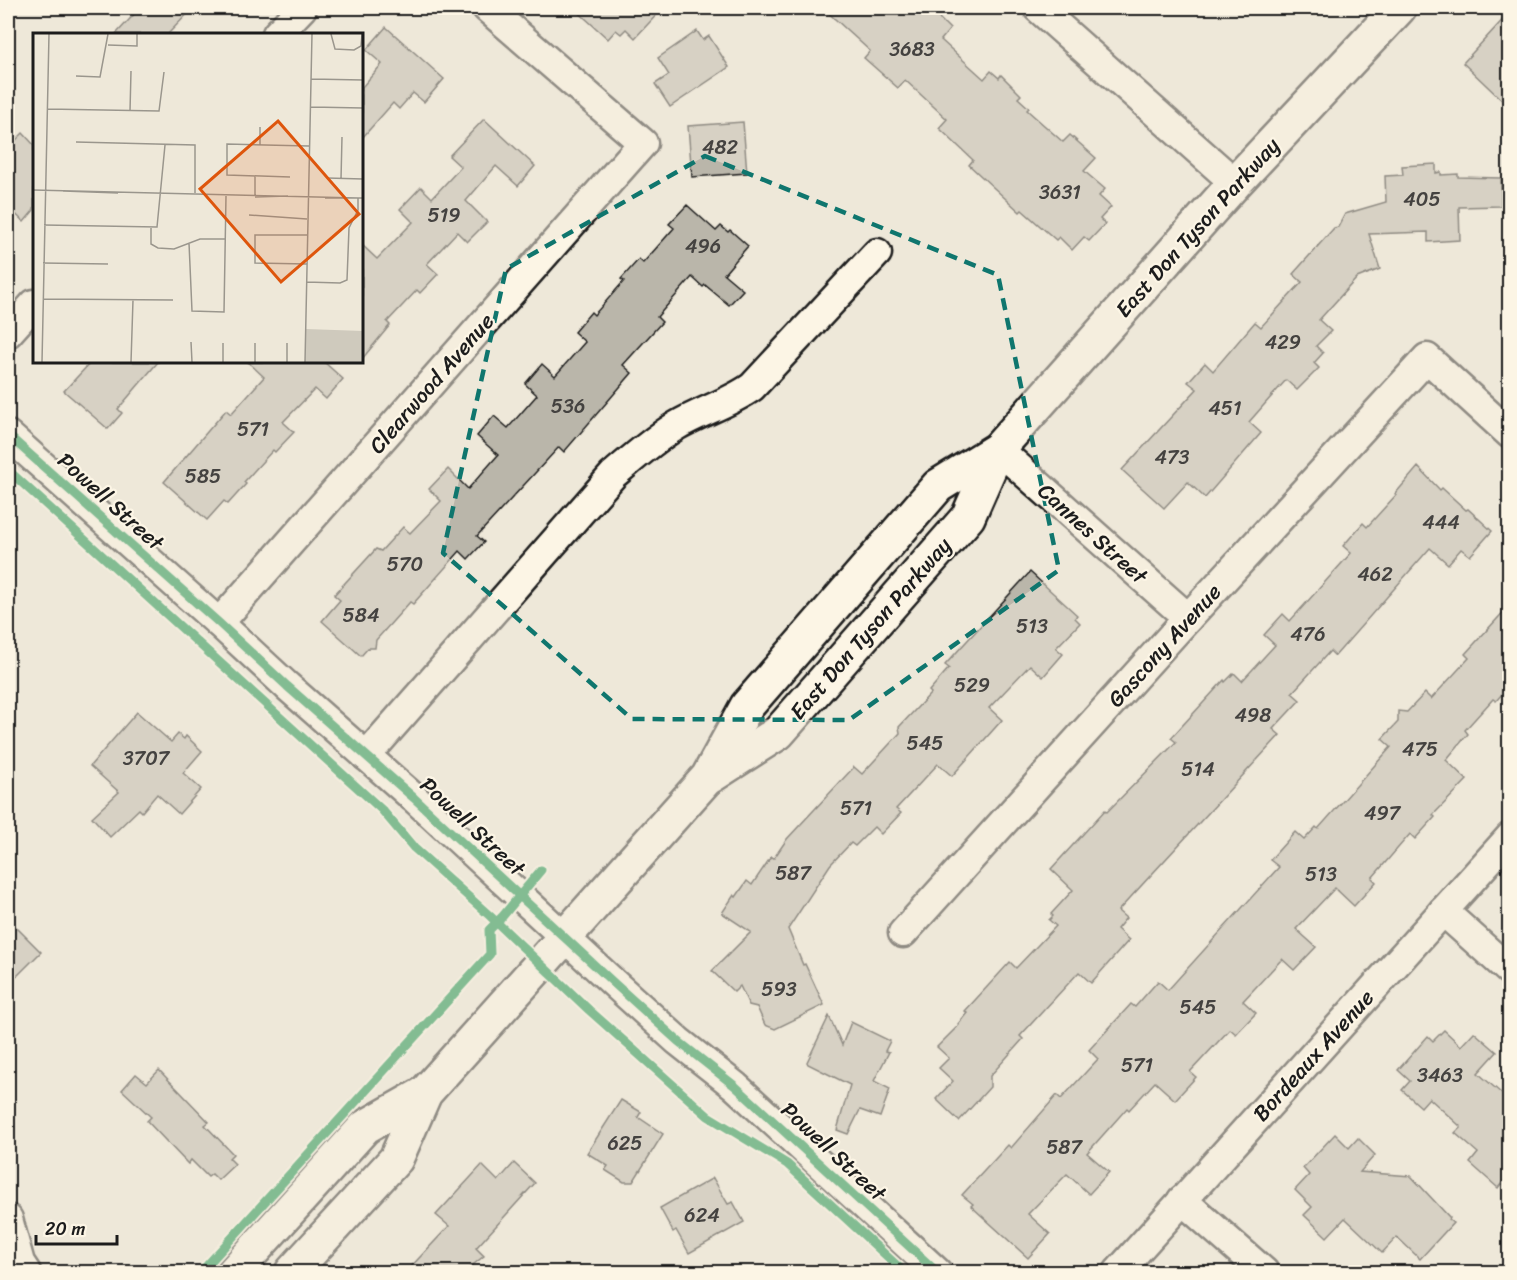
<svg xmlns="http://www.w3.org/2000/svg" width="1517" height="1280" viewBox="0 0 1517 1280" font-family="Sriracha,sans-serif">
  <rect width="100%" height="100%" fill="#eee8d9"/>
  <filter id="ink" filterUnits="userSpaceOnUse"><feTurbulence type="fractalNoise" baseFrequency=".0167" numOctaves="2"/><feDisplacementMap in="SourceGraphic" scale="12" xChannelSelector="R" yChannelSelector="G"/><feConvolveMatrix kernelMatrix="1 2 1 2 8 2 1 2 1" color-interpolation-filters="sRGB"/></filter>
  <g filter="url(#ink)">
    <!-- building -->
    <g fill="#bab6aa" stroke="#1c1c1c" stroke-width="1.5">
      <path d="M140,8h53l-25,26h-52z"/>
      <path d="M574,8h89l-28,30 -9,-9 -5,5 -5,-4 -8,9z"/>
      <path d="M823,8h106l21,21 -9,11 43,39 7,-8 8,7 2,-3 20,20 -3,3 11,10 -2,2 36,32 7,-7 26,23 -12,13 21,18 -6,7 12,11 -11,12 5,5 -16,17 -5,-4 -12,13 -13,-13 -3,3 -34,-30 -2,2 -51,-47 4,-5 -34,-32 8,-9 -42,-39 -7,8 -34,-30 6,-7z"/>
      <path d="M1509,13v94l-46,-44z"/>
      <path d="M386,27l58,52 -20,23 -11,-9 -14,16 -6,-6 -31,35v-51l20,-23 -16,-14z"/>
      <path d="M697,31l6,9 6,-4 20,31 -59,40 -15,-23 14,-9 -11,-17z"/>
      <path d="M484,119l51,47 -17,20 -22,-20 -30,35 21,21 -20,20 -10,-10 -30,32 11,10 -18,19 -3,-3 -30,32 3,3 -28,34v-114l15,14 36,-37 -13,-13 21,-22 11,11 29,-31 -12,-11z"/>
      <path d="M743,122l4,51 -55,4 -4,-51z"/>
      <path d="M23,133l11,12v65l-10,12 -16,-15v-59z"/>
      <path d="M1436,164v9l5,-1v3l17,-1v3l43,1v28l-42,1 1,33 -32,2v-10l-59,2 11,35 -23,9 -38,42 12,11 -15,15 7,7 -9,10 5,5 -22,22 -11,-10 -37,42 12,11 -56,65 -17,-16 -24,26 -42,-38 75,-81 -9,-7 17,-19 8,8 42,-49 6,5 41,-45 -9,-8 41,-46 4,-1 7,-13 41,-12 -1,-26 18,-1 -1,-9z"/>
      <path d="M687,205l29,26 5,-5 7,6 2,-2 18,16 -24,28 19,16 -14,15 -24,-20 -2,2 -11,-10 -35,40 5,5 -39,43 9,8 -68,79 -5,-5 -82,89 7,6 -16,17 -8,-8 -47,53 -3,-2 -34,38 -1,8h-7l-7,8 -39,-35 18,-21 -6,-5 42,-46 5,2 22,-24 7,6 31,-32 -12,-12 19,-20 20,20 30,-34 -21,-19 17,-20 14,12 29,-33 -12,-11 17,-20 13,12 30,-34 -11,-10 17,-20 3,3 30,-34 -3,-2 18,-20 4,4 31,-35 -5,-4z"/>
      <path d="M91,362h67l-40,47 4,4 -14,16 -44,-38z"/>
      <path d="M248,362h76l19,17 -17,20 -11,-10 -32,33 11,10 -19,20 -2,-2 -29,32 2,2 -18,20 -4,-3 -17,19 -43,-38 62,-72 5,4 33,-37z"/>
      <path d="M1418,467l22,23 2,-2 24,22 2,-1 24,22 -22,25 -9,-7 -13,15 -18,-16 -95,108 -5,-5 -38,42 8,7 -27,29 7,6 -162,176 8,7 -9,11 12,11 -38,43 -12,-11 -59,64 3,3 -33,37v11l-31,34 -23,-22 17,-18 -14,-13 10,-10 -12,-11 22,-22 -1,-1 9,-11 -2,-2 45,-49 6,6 40,-42 -7,-6 4,-4 -2,-2 22,-24 -22,-21 54,-59 2,2 69,-70 -5,-4 53,-58 1,2 9,-9 8,8 33,-36 -11,-10 19,-21 7,7 61,-68 -8,-7 20,-23 4,4 29,-32 -1,-1z"/>
      <path d="M1030,572l47,43 -2,3 5,5 -24,25 7,6 -20,23 -13,-12 -41,43 13,12 -50,56 -14,-12 -42,45 5,4 -20,21 -7,-7 -19,19 -4,-3 -21,22 -42,64 15,36 2,-1 19,41 -49,24 -10,-4 -8,-18 -8,-2 -9,-19 -6,6 -22,-21 39,-39 -29,-19 12,-18 2,2 11,-16 5,4 19,-28 3,1 13,-19 67,-72 8,7 38,-41 -1,-6 32,-34 -2,-2 20,-23 -4,-3z"/>
      <path d="M1509,606v80l-13,15 -3,-2 -28,31 3,4 -22,26 21,20 -34,35 2,2 -20,22 -5,-5 -38,44 4,4 -22,24 -19,-18 -39,41 20,18 -22,23 -12,-11 -39,42 13,12 -20,21 -6,-5 -40,43 6,5 -21,23 -20,-18 -26,28 -2,-2 -40,45 22,19 -20,22 -22,-20 -39,40 22,20 -22,24 -57,-52 2,-2 -11,-9 46,-50 3,3 46,-53 4,4 37,-40 -9,-9 42,-46 4,3 23,-26 10,9 111,-123 -9,-7 25,-28 9,8 12,-13 2,2 73,-82 -9,-8 16,-17v-11l9,1 18,-19 6,6 38,-41 -4,-4z"/>
      <path d="M137,712l34,30 7,-8 6,5 2,-3 16,15 -19,22 18,16 -22,25 -22,-20 -15,18 -3,-3 -29,28 -18,-20 27,-25 -29,-26z"/>
      <path d="M8,919l33,33 -33,33z"/>
      <path d="M829,1016l13,29 9,-23 39,19 -5,10 4,1 -15,29 16,8 -10,28 -20,-7 -12,24 -11,-4 13,-45 -42,-21 -1,-2z"/>
      <path d="M1444,1030l17,16 13,-14 23,20 -19,21 31,27v74l-11,14 -28,-25 8,-10 -23,-20 6,-6 -32,-29 -8,9 -19,-17 8,-9 -12,-11 30,-34 5,5z"/>
      <path d="M159,1070l50,52 -4,3 28,29 -4,4 6,6 -17,16 -6,-6 -4,3 -17,-17 -3,4 -41,-43 4,-4 -29,-27 14,-16 11,9z"/>
      <path d="M621,1100l20,12 -3,5 25,17 -30,48h-9l-19,-12 3,-4 -21,-13z"/>
      <path d="M1335,1134l14,14 9,-10 17,17 -15,17 51,4 39,42 -1,2 4,3 -33,36 -23,-22 -15,16 -37,-35 -18,19 -23,-22 8,-8 -17,-17 14,-15 -6,-7z"/>
      <path d="M514,1163l21,20 -59,65 8,8 -20,16h-58l43,-46 -13,-11 46,-50 16,16z"/>
      <path d="M713,1178l15,26 5,-2 11,20 -55,31 -13,-23 -3,2 -13,-24z"/>
    </g>
    <g fill="none" stroke-linecap="round" stroke-linejoin="round">
      <!-- minor casing -->
      <g stroke="#1c1c1c" stroke-width="33">
        <g id="minor">
          <path d="M1038,8l197,175"/>
          <path d="M277,34l25,-26"/>
          <path d="M8,333l26,-29"/>
          <path d="M8,435l211,188 68,63 127,112 202,187 62,56 57,45 202,186"/>
          <path d="M998,449l190,169"/>
          <path d="M219,623l424,-480 -156,-135"/>
          <path d="M366,756l247,-281c20,-17 40,-35 63,-49 25,-15 52,-22 76,-39l125,-134"/>
          <path d="M1443,911l67,60"/>
          <path d="M903,933l285,-315 239,-260 83,76"/>
          <path d="M1182,1200l82,72"/>
          <path d="M8,1219l12,44 6,9"/>
          <path d="M1118,1272l392,-435"/>
        </g>
      </g>
      <!-- major casing -->
      <g stroke="#1c1c1c" stroke-width="38">
        <g id="major">
          <path d="M711,776l67,-43 190,-216 30,-68"/>
          <path d="M234,1272l131,-145 60,-34"/>
          <path d="M292,1272l104,-113 29,-66 283,-316 39,-71 191,-220 60,-37 237,-266 164,-175"/>
        </g>
      </g>
      <!-- minor -->
      <use href="#minor" stroke="#fcf5e5" stroke-width="28"/>
      <!-- major -->
      <use href="#major" stroke="#fcf5e5" stroke-width="33"/>
      <!-- cycleway casing -->
      <g stroke="#fcf5e5" stroke-width="13">
        <g id="cycleway">
          <path d="M8,435l211,188 68,63 127,112 202,187 62,56 57,45 202,186"/>
          <path d="M8,470l374,340 32,38 76,68 99,94 119,106 79,48 117,108"/>
          <path d="M201,1272l289,-318 -1,-24 13,-13 39,-47"/>
        </g>
      </g>
      <!-- cycleway -->
      <use href="#cycleway" stroke="#00873e" stroke-width="9"/>
    </g>
  </g>
  <!-- marked area -->
  <path d="M0 0H1517V1280H0ZM705,156l293,119 61,295 -210,150 -217,-1 -189,-166 63,-284z" fill="#eee8d9" fill-opacity=".55" fill-rule="evenodd"/>
  <path fill="none" stroke="#0f766e" stroke-width="4.5" stroke-dasharray="12 8" stroke-linejoin="round" d="M705,156l293,119 61,295 -210,150 -217,-1 -189,-166 63,-284z"/>
  <g text-anchor="middle" stroke-width="4.5" stroke-linejoin="round" paint-order="stroke">
    <!-- number labels -->
    <g font-size="20" fill="#444240">
      <text x="912" y="56">3683</text>
      <text x="720" y="154">482</text>
      <text x="1060" y="199">3631</text>
      <text x="1422" y="206">405</text>
      <text x="444" y="222">519</text>
      <text x="703" y="253">496</text>
      <text x="1283" y="349">429</text>
      <text x="568" y="413">536</text>
      <text x="1225" y="415">451</text>
      <text x="253" y="436">571</text>
      <text x="1172" y="464">473</text>
      <text x="203" y="483">585</text>
      <text x="1441" y="529">444</text>
      <text x="405" y="571">570</text>
      <text x="1375" y="581">462</text>
      <text x="361" y="622">584</text>
      <text x="1032" y="633">513</text>
      <text x="1308" y="641">476</text>
      <text x="972" y="692">529</text>
      <text x="1253" y="722">498</text>
      <text x="925" y="750">545</text>
      <text x="1420" y="756">475</text>
      <text x="146" y="765">3707</text>
      <text x="1198" y="776">514</text>
      <text x="856" y="815">571</text>
      <text x="1382" y="820">497</text>
      <text x="793" y="880">587</text>
      <text x="1321" y="881">513</text>
      <text x="779" y="996">593</text>
      <text x="1198" y="1014">545</text>
      <text x="1137" y="1072">571</text>
      <text x="1440" y="1082">3463</text>
      <text x="625" y="1150">625</text>
      <text x="1064" y="1154">587</text>
      <text x="702" y="1222">624</text>
    </g>
    <!-- street labels -->
    <g font-size="22" fill="#1c1c1c" stroke="#fcf5e5">
      <text transform="translate(1197 227) rotate(-48)" y="8">East Don Tyson Parkway</text>
      <text transform="translate(431 383) rotate(-49)" y="8">Clearwood Avenue</text>
      <text transform="translate(111 501) rotate(42)" y="8">Powell Street</text>
      <text transform="translate(1093 533) rotate(42)" y="8">Cannes Street</text>
      <text transform="translate(870 628) rotate(-49)" y="8">East Don Tyson Parkway</text>
      <text transform="translate(1164 645) rotate(-48)" y="8">Gascony Avenue</text>
      <text transform="translate(473 826) rotate(43)" y="8">Powell Street</text>
      <text transform="translate(1313 1055) rotate(-48)" y="8">Bordeaux Avenue</text>
      <text transform="translate(834 1151) rotate(43)" y="8">Powell Street</text>
    </g>
  </g>
  <!-- overview -->
  <g transform="translate(33 33)">
    <rect width="330" height="330" fill="#eee8d9"/>
    <path d="M273,296l57,2v31h-58z" fill="#cfcabd"/>
    <path fill="none" stroke="#9a968d" stroke-width="1.5" d="M298,1l4,15 19,1 7,-4 1,-12M75,12l29,1v-12M43,43l24,1 8,-43M278,46l52,1M278,74l52,1M14,76l112,2 5,-39M97,78l1,-40M43,109l119,3v48M227,112v-18M257,144l-63,-2v-31l82,2M294,145l36,1M308,146l1,-42M0,157l325,8M30,158l55,2M222,162v-19M222,164l33,-1M292,165h38M216,182l58,4M11,192l113,2 8,-82M118,195v16l7,4 16,1 26,-10h25M156,210l3,68 32,1 2,-116M10,230l65,1M274,231l-52,-1v-28h52M273,249l34,1 7,-3 2,-52 9,-18v-12M10,266l130,1M158,309l1,20M222,310v19M9,329l7,-328M98,329l2,-62M190,329v-19M254,329v-19M272,329l7,-328"/>
    <path fill="#de560d" fill-opacity="0.15" stroke="#de560d" stroke-width="3" d="M245,88l81,93 -78,68 -81,-93z"/>
    <rect width="330" height="330" fill="none" stroke="#1c1c1c" stroke-width="3"/>
  </g>
  <!-- margin -->
  <rect width="1517" height="1280" fill="none" stroke="#fcf5e5" stroke-width="30"/>
  <rect x="15" y="15" width="1487" height="1250" fill="none" stroke="#1c1c1c" stroke-width="2" filter="url(#ink)"/>
  <!-- scale -->
  <path d="M36 1235v9h81v-9" fill="none" stroke="#1c1c1c" stroke-width="3"/>
  <text x="45" y="1235" font-size="18" fill="#1c1c1c" stroke="#fcf5e5" stroke-width="4.5" paint-order="stroke">20 m</text>
</svg>
